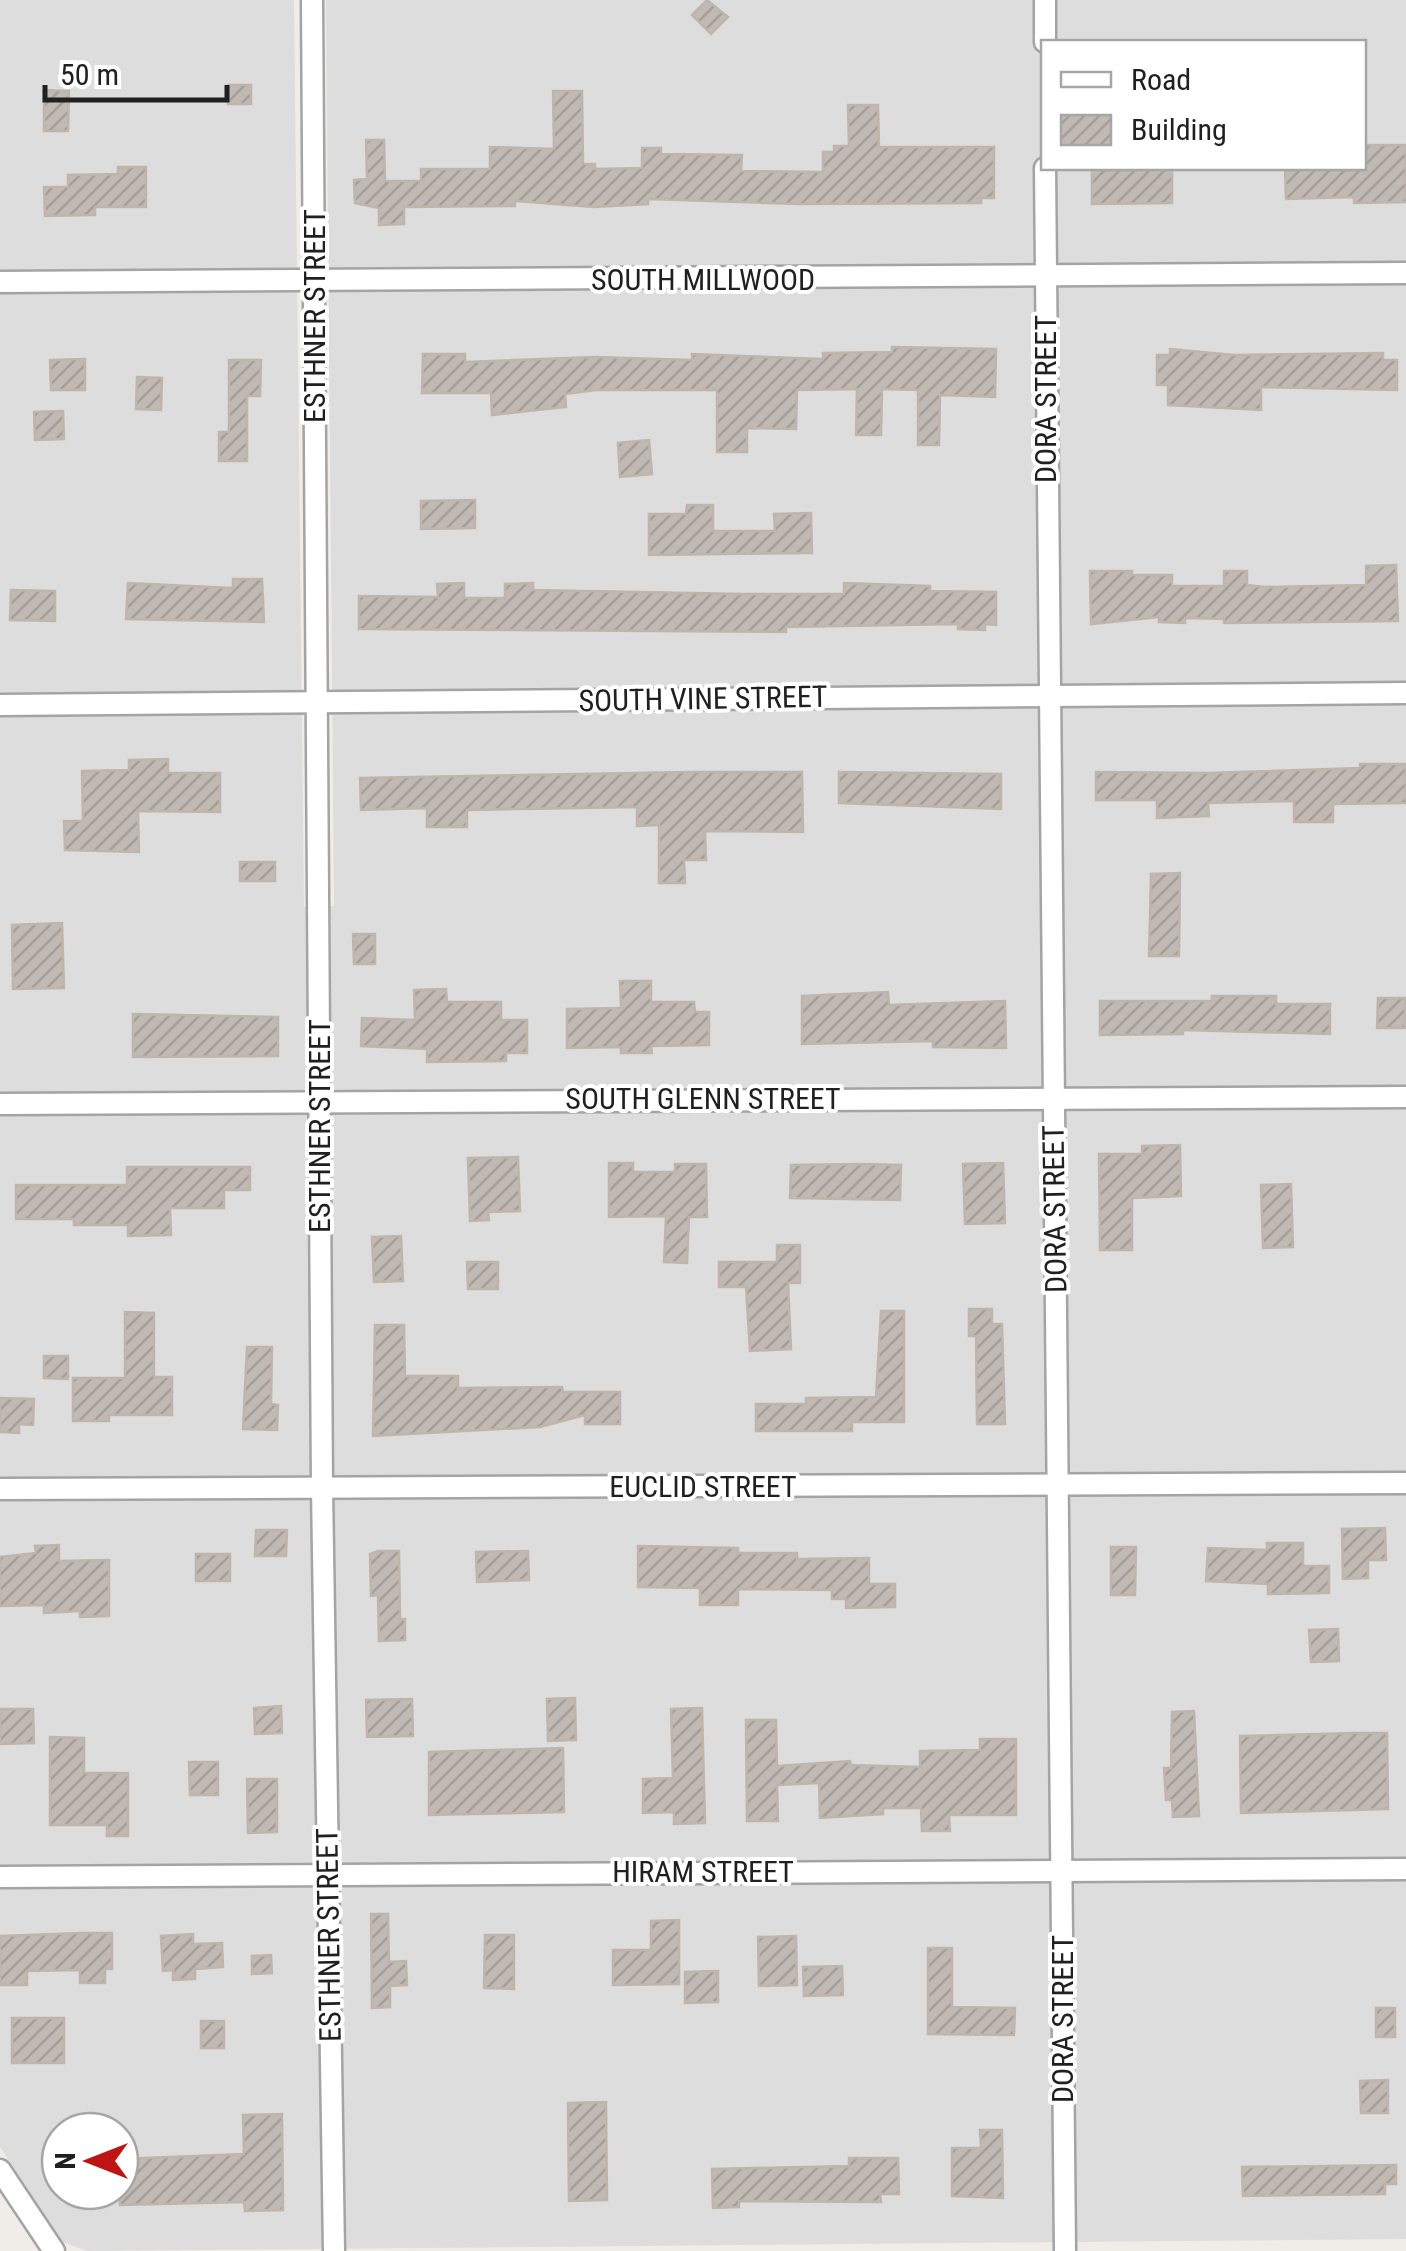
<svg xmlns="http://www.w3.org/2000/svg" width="1406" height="2251" viewBox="0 0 1406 2251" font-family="'Roboto Condensed',sans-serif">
  <defs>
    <pattern id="building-hatch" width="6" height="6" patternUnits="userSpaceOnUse" patternTransform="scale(2.5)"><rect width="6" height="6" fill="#c0b9b4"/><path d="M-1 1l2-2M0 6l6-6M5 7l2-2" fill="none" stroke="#a59f9a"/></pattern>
  </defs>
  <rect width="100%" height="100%" fill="#f0ede8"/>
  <!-- residential -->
  <path fill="#dedddd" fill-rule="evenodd" d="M0,0h294l10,907 30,-1 -8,-906h1080v2239l-1319,12 -25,-9 -62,-95zM1044,42h320v126h-320zM60,2131h60v60h-60z"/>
  <!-- building -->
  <g fill="url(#building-hatch)" stroke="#c0b5ab" stroke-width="2.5">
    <path d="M707,0l21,17 -17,17 -19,-19z"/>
    <rect x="228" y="85" width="23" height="19"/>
    <path d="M44,90l25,1 -1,40h-24z"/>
    <path d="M553,91h29l1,73h12v5l47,-1v-20h19v6l81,1 -1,16 82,1v-20h11v-6h15l-1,-41h30l1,42h115v51h-13v5l-180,1 -153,-5v5l-54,3 -79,-6v5l-111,1v17l-25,1v-17l-24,-5 -1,-23 13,-1 -1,-39h18l1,41h36v-12h69v-22l64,2z"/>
    <path d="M1364,145h42v57l-52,1v-6l-68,2 -1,-31h79z"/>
    <path d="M118,167h28v40h-51v8l-50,1 -1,-29h24v-12l50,-1z"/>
    <path d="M1092,168h80v35l-80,1z"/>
    <path d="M892,347l104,2 -1,48 -55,-2 -1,50h-21v-55l-36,-1 -1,46h-25l1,-46 -60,1 -1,39 -49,-1v24h-30v-62h-121l-31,4 1,13 -74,8 -1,-22h-69l1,-39h42v8l130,-5 97,3v-6l131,5v-6l69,-1z"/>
    <path d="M1170,349l64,6 149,-2v7h14v30l-136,-3v23l-93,-5v-20h-11v-30h13z"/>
    <path d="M85,359v31h-34l-1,-30z"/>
    <path d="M229,360h32l-1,36h-13v65h-28v-29h10z"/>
    <path d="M137,377l25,1 -1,32 -25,-1z"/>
    <path d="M63,411l1,28 -29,1 -1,-28z"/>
    <path d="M649,440l3,34 -32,3 -2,-34z"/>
    <path d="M475,500v28l-54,1v-28z"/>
    <path d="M687,505h26v26h62l-1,-17 37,-1 1,40 -163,2v-41h37z"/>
    <path d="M1396,565l2,56 -174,2v-4l-39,-1v5l-26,-1v-5l-68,7 -1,-53h42v4h40v11h52v-15h23v14l18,2 101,-2v-19z"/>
    <path d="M233,579h29l2,43 -138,-3 2,-36 105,5z"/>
    <path d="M464,583v15h41v-14l28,-1v7l211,4h100v-11l86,3v5l66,1v33l-11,-1v6l-27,-1v-5l-172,3v5l-427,-3v-33l79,1 -1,-13z"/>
    <path d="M11,590l44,1v30l-45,-1z"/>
    <path d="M168,759v14h52v39l-82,-1 1,41 -74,-2 -1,-29h19l-1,-50 47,-1v-10z"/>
    <path d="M1360,764h46v39l-73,1v18h-39v-21l-86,2 1,13 -52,2v-18h-61v-28l112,1 152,-5z"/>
    <path d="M692,772h110l1,60 -98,-1 1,29h-22l1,23h-26v-58l-22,1v-19l-170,3v17h-40v-19l-66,2 -1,-32z"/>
    <path d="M839,772l162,2v35l-162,-6z"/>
    <rect x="240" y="862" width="35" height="19"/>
    <path d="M1180,873l-1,83h-30l2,-82z"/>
    <path d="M62,923l2,65 -51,1 -1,-64z"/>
    <path d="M353,934h22v30h-21z"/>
    <path d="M620,981h31v21h43l1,10h14v33l-58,1 1,7h-31v-6l-54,1v-39l54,-1z"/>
    <path d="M446,989l1,13h54v18h26v33h-21v8l-79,1v-13l-66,-3 1,-28 53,2 -1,-30z"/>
    <path d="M888,992l1,13 116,-4 1,47 -73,-1v-6l-131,3v-48z"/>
    <path d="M1212,996h64v8h54v30l-147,-4v4l-83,1v-34h112z"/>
    <path d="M1378,998h27v30h-28z"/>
    <path d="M133,1014l145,3v39l-145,1z"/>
    <path d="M1180,1145l1,51 -49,2v52h-32l-1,-96h43v-8z"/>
    <path d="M518,1157l2,54 -32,1 1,8 -19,1 -2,-63z"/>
    <path d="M609,1163h24v9h42v-8h31l1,53h-18l-2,46 -23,-1 2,-46 -57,1z"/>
    <path d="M1003,1163l2,60 -40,1 -2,-60z"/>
    <path d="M861,1164l40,1 -1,35 -110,-2 1,-33z"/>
    <path d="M127,1167h123v23h-26v18h-54l1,27 -43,1v-11h-54v-6h-58v-34h111z"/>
    <path d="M1291,1184l2,63 -30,1 -2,-63z"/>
    <path d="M401,1236l2,45 -29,1 -2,-45z"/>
    <path d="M777,1245h23v38h-12l3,66 -41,2 -4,-64h-27v-25h58z"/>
    <path d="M467,1262h31v27h-30z"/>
    <path d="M969,1309h23v15h10l3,100h-28l-1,-88h-7z"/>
    <path d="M881,1311h23v111h-52v9h-96v-27h50v-6l70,-1z"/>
    <path d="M125,1312l29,1v64h18v38h-63v6h-36v-43h52z"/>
    <path d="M375,1325h29l1,51h53v12l104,-1 1,5h57v32h-35v-9l-45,12 -167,9z"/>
    <path d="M247,1347h25l-1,57 7,1 -1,25 -34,-1z"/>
    <path d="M44,1356h24v23l-24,-1z"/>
    <path d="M0,1398l34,1 -1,26 -14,-1v9l-19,-1z"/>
    <path d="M1385,1528l1,32h-18v18l-25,1 -1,-50z"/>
    <path d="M256,1530h31l-1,26h-31z"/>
    <path d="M1267,1543h36v23h26v27l-61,1v-10l-62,-3 2,-33 59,2z"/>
    <path d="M59,1545v16l50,-1v56l-29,1v-6l-36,2v-8l-44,1v-49l36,-4 -1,-7z"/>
    <path d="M638,1546l100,2v5h59v6l72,-1v26h26v23l-49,1v-9h-14v-9l-94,-1v16h-38v-17l-62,-1z"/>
    <path d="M1111,1547h25l-1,48h-24z"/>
    <path d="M378,1551h21l1,68h5v21l-26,1 -1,-46 -7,1 -1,-42z"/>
    <path d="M528,1551l1,29 -52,2 -1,-30z"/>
    <rect x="196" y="1554" width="34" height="27"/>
    <path d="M1338,1629l1,32 -28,1 -2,-32z"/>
    <path d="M575,1698l1,42 -28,1 -1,-42z"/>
    <path d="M412,1699l1,37 -46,1 -1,-37z"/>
    <path d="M281,1706l1,27 -27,1 -1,-26z"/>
    <path d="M702,1708l3,115 -31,1v-12l-31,1v-34l30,-1 -2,-69z"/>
    <path d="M0,1709h33l1,34 -34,1z"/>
    <path d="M1194,1711l5,105 -26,1 -1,-17h-6l-2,-32h7l1,-56z"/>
    <path d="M746,1720h30l1,46 73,-5 1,4 69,2v-16l60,-1v-11h36v76h-67l1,16h-28l-1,-23h-38v6l-63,4 -1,-35 -42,2 1,36h-31z"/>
    <path d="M1354,1733h33l1,76 -147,4 -1,-77z"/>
    <path d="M50,1737l34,1v35h44v63h-21v-11h-57z"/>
    <path d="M563,1748l1,64 -135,3v-63z"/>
    <path d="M189,1762h29v33h-28z"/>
    <path d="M247,1779h30v53l-29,1z"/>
    <path d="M371,1914h17l1,48 17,-1 1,24 -17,1v21l-18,1z"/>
    <path d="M679,1920v64l-66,1v-35h38v-29z"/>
    <path d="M80,1933h32v36h-7v14h-25v-13l-53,1v14h-27v-49z"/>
    <path d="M193,1934v10l29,-1 1,24 -28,2v10l-22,1v-10l-10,1 -2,-35z"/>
    <path d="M485,1935h29v54l-30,-1z"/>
    <path d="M796,1936l1,49 -38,1 -1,-49z"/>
    <path d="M928,1948h24v59l63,1 -1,27 -86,-1z"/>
    <path d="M271,1955l1,18 -20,1v-18z"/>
    <path d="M842,1966l1,29 -39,1 -1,-29z"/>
    <path d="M718,1971v31l-33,1v-31z"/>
    <rect x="1376" y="2008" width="19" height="29"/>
    <rect x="12" y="2018" width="52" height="45"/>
    <rect x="201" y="2021" width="23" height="27"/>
    <path d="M1388,2080v33h-27l-1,-32z"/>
    <path d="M606,2102l1,98 -38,1 -1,-98z"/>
    <path d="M282,2114l1,96 -38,1 -1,-9 -124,3v-46l124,-5 -1,-39z"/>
    <path d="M980,2130h22l1,68 -51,-2v-48h29z"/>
    <path d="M849,2158h49l1,36h-19l1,8 -142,-1v6l-26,1 -1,-39 137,-3z"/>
    <path d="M1396,2165v19h-11v10l-142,2 -1,-29z"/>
  </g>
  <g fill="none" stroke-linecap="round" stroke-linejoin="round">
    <!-- minor casing -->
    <g stroke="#a4a4a4" stroke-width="25">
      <g id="minor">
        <path d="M312,0l10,1488 12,763"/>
        <path d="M1045,0v42"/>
        <path d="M1045,168l20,2083"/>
        <path d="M0,282l1406,-9"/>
        <path d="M0,705l1406,-12"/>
        <path d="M0,1104l1406,-7"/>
        <path d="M0,1489l1406,-6"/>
        <path d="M0,1877l1406,-8"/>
        <path d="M0,2170l54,81"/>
      </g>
    </g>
    <!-- minor -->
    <use href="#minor" stroke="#fff" stroke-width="20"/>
  </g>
  <g text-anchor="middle" stroke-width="8" stroke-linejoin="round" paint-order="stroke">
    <!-- street labels -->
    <g font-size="30" fill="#202020" stroke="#fff">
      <text x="703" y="290">SOUTH MILLWOOD</text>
      <text transform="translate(315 316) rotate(-90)" y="10">ESTHNER STREET</text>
      <text transform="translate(1046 399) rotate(-90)" y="10">DORA STREET</text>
      <text transform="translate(703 699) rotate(-1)" y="10">SOUTH VINE STREET</text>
      <text x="703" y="1109">SOUTH GLENN STREET</text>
      <text transform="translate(320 1126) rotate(-90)" y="10">ESTHNER STREET</text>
      <text transform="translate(1055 1209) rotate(-91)" y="10">DORA STREET</text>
      <text x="703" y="1497">EUCLID STREET</text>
      <text x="703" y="1882">HIRAM STREET</text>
      <text transform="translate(329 1935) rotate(-91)" y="10">ESTHNER STREET</text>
      <text transform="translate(1063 2019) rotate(-90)" y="10">DORA STREET</text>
    </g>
  </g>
  <!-- legend -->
  <rect x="1041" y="40" width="325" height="130" fill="#ffffff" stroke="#a6a6a6" stroke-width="2.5"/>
  <rect x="1061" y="72" width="50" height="15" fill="#ffffff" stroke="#a6a6a6" stroke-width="2.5"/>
  <text x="1131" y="90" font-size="30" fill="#202020">Road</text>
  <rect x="1061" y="115" width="50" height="30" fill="url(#building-hatch)" stroke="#a6a6a6" stroke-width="2.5"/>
  <text x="1131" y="140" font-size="30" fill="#202020">Building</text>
  <!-- north arrow -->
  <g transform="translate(90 2161) rotate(270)"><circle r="48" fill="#ffffff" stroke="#a6a6a6" stroke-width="2.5"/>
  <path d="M0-8L18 38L0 25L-18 38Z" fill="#be1413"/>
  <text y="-15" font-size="28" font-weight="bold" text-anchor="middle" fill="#202020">N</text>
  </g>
  <!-- scale -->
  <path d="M45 85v15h182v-15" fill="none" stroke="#202020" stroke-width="5"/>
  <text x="60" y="85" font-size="30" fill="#202020" stroke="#ffffff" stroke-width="8" paint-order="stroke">50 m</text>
</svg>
